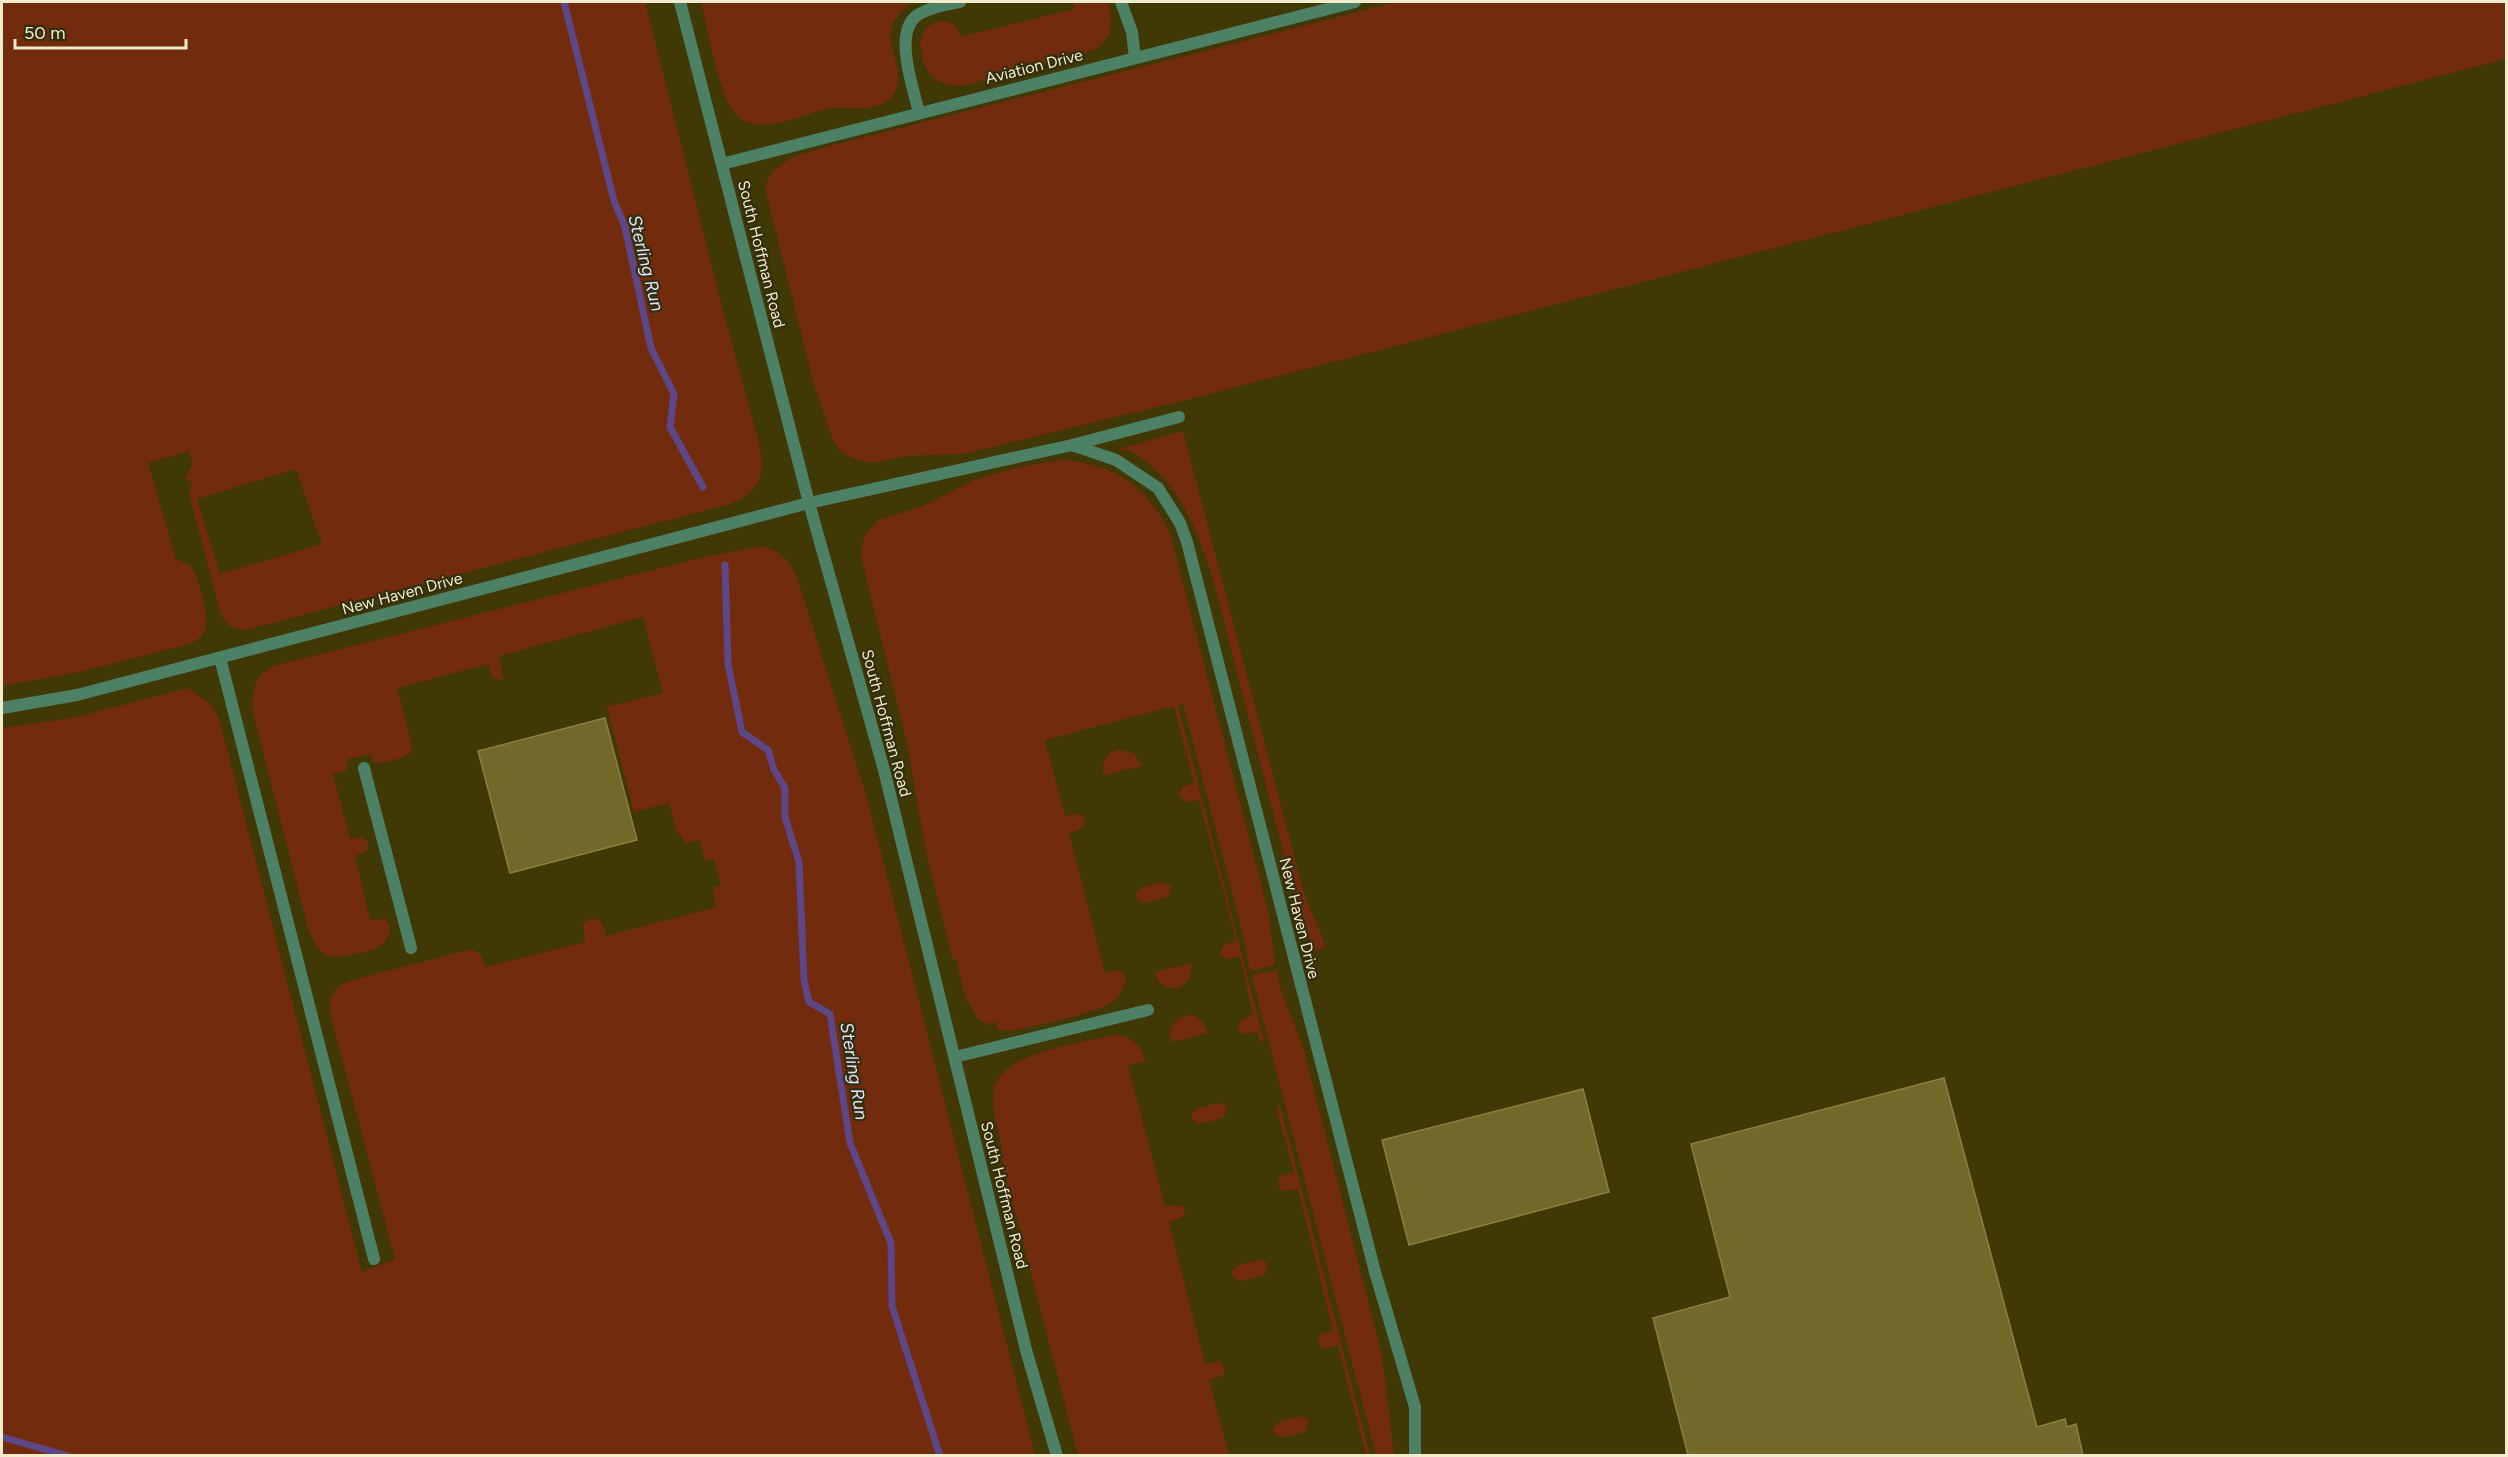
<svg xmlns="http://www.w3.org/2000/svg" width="2508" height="1457" viewBox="0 0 2508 1457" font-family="Figtree,sans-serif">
  <rect width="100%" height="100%" fill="#403805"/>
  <!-- green -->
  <g fill="#722b0d" fill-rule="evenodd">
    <path d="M2,2h643l79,312 35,129c7,31 2,48 -29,61l-486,126c-13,-1 -20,-7 -24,-19l-31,-118 3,-10 -7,-4 8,-16 -4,-12 -41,12 28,96 14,6c7,10 9,20 12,31 5,20 10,39 -13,48l-109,28 -78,14zM296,469l26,75 -102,30 -23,-75z"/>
    <path d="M701,2h212c-48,34 -2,58 -18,90 -13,24 -46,13 -68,17 -27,5 -72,32 -94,2 -14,-18 -26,-85 -32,-109z"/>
    <path d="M1073,2h35c6,19 5,37 -14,48l-132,36 -13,-1 -11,-4 -8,-7 -6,-10 -4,-21 5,-15 11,-6 11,-1 10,6 3,10 115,-28z"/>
    <path d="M1397,2h1109v57l-1320,341 -223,54 -56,2 -34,7 -22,-5 -13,-9 -5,-9 -19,-55 -49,-197c6,-30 45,-36 69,-43z"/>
    <path d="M1183,431l120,459 23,57 -12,5 -17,-47 -86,-333c-17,-49 -35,-97 -84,-123l-2,3 -6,-3z"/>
    <path d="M1061,460c52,3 86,26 109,73l99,381 6,51 -25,6 -10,-49 -57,-218 -5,1 86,336 -4,1 -3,-10 -15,2 -4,-7 3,-7 12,-5 -13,-58 -15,2 -5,-6 2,-7 14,-6 -37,-140 -15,2 -5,-8 3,-7 12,-4 -20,-77 -129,34 20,76 10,-2 8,2c6,12 -5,14 -14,17l36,140 15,-3 5,4c1,11 -4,21 -13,28 -12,10 -85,26 -103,29l-12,-1v-7l-7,-1 -2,4 -12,-9 -7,-15 -2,1 -11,-44 -3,1 -26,-104 -21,-117 -44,-178 -1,-8 3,-17 14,-16 45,-14 51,-26 46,-13z"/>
    <path d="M762,546c17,4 27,14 34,29l71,223 168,657h-1033v-727l70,-10 116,-30 23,16 9,18 142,550 33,-13 -65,-246c-2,-17 6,-28 22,-33l120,-31 9,6 4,12 100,-25 -2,-19 9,-5 10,4 4,14 110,-29 -4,-19 9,-3 -7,-26 -9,2 -5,-21 -15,3 -6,-10 -2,1 -8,-31 -35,9 -27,-105 56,-14 -20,-76 -144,39 4,24 -10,-2 -5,-14 -91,24 15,57 -1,7c-9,7 -28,13 -39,9l-1,-7 -23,5 -2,12 -13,3 17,65 12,-2 6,5v8l-13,6 15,64 16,-1 4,7c0,7 -2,13 -7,18 -7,7 -46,16 -56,12 -11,-5 -14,-17 -19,-28l-54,-212c-4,-22 0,-44 23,-51l436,-110z"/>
    <path d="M1119,749l16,5 6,12 -37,9c-4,-12 3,-23 15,-26z"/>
    <path d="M1163,882l8,4 -3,11 -24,6 -7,-4 -1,-5 6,-7z"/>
    <path d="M1192,964l-2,14 -9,9c-13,4 -23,-2 -27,-15z"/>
    <path d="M1277,970l4,20 23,60 78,306 12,99h-18l-123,-474 -1,-6z"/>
    <path d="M1192,1015l10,6 6,12 -37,9c-4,-15 5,-26 21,-27z"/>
    <path d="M1113,1035c17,0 29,9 32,26l-17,5 37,140 18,-1 2,9 -3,4 -13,4 36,142 15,-3 5,8 -3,7 -13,4 20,75h-151l-79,-306 3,-1c-4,-18 -12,-42 -8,-60 9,-36 88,-45 119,-53z"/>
    <path d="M1218,1103l7,2 2,4 -4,9 -23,6 -8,-4v-6l6,-6z"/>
    <path d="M1280,1105l90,350h-4l-28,-110 -12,4 -6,-3 -2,-7 3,-5 12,-4 -35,-141 -15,2 -5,-6 2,-9 14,-4 -18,-65z"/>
    <path d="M1259,1260l7,2 2,4 -4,9 -24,6 -7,-4 -1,-6 6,-6z"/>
    <path d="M1300,1416l7,3 2,3 -4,10 -24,6 -7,-4 -1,-6 6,-6z"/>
  </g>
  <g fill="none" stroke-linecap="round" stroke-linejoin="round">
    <!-- stream -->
    <g stroke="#5e4787" stroke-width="7">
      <path d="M564,2l50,199 11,26 26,121 23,46 -4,33 33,60"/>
      <path d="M725,565l3,99 14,68 26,18 6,20 11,18v29l14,45 5,118 5,22 21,12 20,129 41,100 1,63 48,150"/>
      <path d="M2,1437l66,19"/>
    </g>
  </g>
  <!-- building -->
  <g fill="#716829" stroke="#898042" stroke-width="1.5">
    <path d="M605,718l32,122 -127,33 -32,-122z"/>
    <path d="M1944,1078l93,349 28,-8 2,8 9,-3 7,31h-395l-35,-137 77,-21 -39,-153z"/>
    <path d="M1583,1089l26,103 -200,53 -27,-105z"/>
  </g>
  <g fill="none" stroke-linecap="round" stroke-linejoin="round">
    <!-- service -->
    <g stroke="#4d8166" stroke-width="12">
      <path d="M1121,2l11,30 3,26"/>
      <path d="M919,113c-5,-23 -25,-77 -4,-96 11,-9 31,-12 45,-15"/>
      <path d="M1072,445l107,-28"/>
      <path d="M220,658l154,601"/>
      <path d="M364,768l47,180"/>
      <path d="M955,1057l193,-47"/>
    </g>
    <!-- minor -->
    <g stroke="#4d8166" stroke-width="12">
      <path d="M722,164l633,-162"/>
      <path d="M2,708l75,-13 732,-192 263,-58 44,15 42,28 22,35 7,19 188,730 40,135v49"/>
    </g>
    <!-- tertiary -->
    <path stroke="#4d8166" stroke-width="12" d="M680,2l129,501 75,267 142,580 31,106"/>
  </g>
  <g text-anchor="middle" stroke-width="4.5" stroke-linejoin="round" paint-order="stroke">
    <!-- street labels -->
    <g font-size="16" fill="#f0eccc" stroke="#332e0d">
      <text transform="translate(1034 66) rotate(-14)" y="6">Aviation Drive</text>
      <text transform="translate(762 254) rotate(76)" y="6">South Hoffman Road</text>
      <text transform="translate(402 593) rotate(-15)" y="6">New Haven Drive</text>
      <text transform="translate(887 723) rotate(75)" y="6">South Hoffman Road</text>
      <text transform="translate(1300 918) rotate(76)" y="6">New Haven Drive</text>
      <text transform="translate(1005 1195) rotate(76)" y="6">South Hoffman Road</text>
    </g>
    <!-- water labels -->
    <g font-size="18" font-style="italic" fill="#dee1fd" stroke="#332e0d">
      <text transform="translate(646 263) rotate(76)" y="6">Sterling Run</text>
      <text transform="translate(854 1071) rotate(81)" y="6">Sterling Run</text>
    </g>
  </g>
  <!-- border -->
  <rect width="2508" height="1457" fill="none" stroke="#f0eccc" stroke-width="6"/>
  <!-- scale -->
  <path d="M15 39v9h171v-9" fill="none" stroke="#f0eccc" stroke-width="3"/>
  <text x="24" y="39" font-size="18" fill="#f0eccc" stroke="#332e0d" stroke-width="4.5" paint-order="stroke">50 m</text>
</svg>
